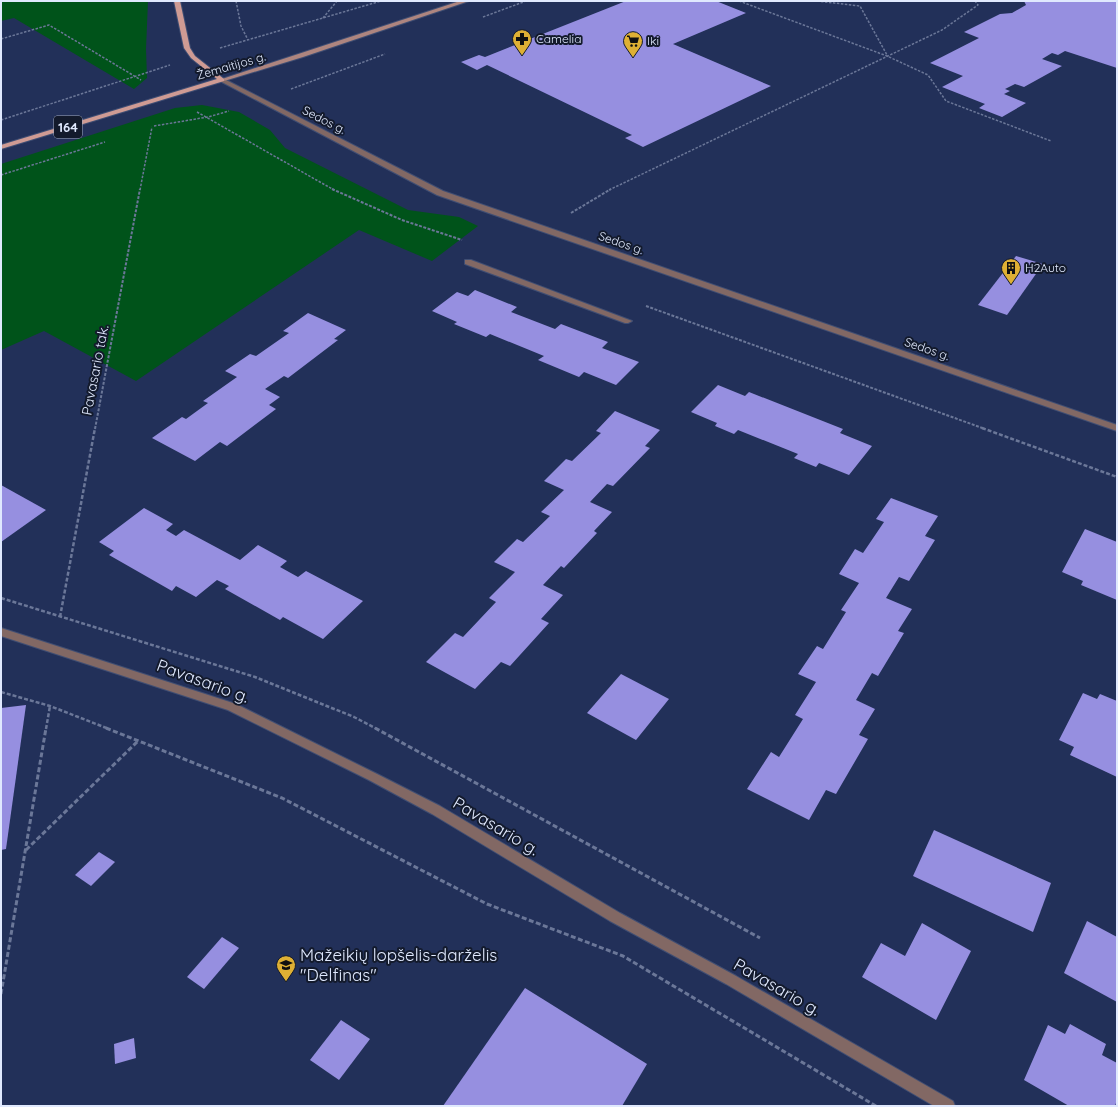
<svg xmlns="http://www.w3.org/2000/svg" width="1118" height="1107" viewBox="0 0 1118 1107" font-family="Quicksand,sans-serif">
  <rect width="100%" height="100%" fill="#223059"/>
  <!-- green -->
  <g fill="#00531a">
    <path d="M1,1h147l-2,48 1,29 -13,11 -120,-71 -13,3z"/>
    <path d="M202,105l37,7 31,18 15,18 123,62 51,7 19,9 -46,35 -73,-31 -223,151 -92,-50 -43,19v-186l174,-56z"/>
  </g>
  <!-- building -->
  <g fill="#968fe0">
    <path d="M626,1h90l30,12 -73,31 98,42 -128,61 -18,-9 7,-3 -145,-70 -10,5 -16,-8 18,-7 6,2z"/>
    <path d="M1024,1h93v67l-52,-17 -7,4 -6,-2 -10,6 20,7 -38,21 -9,-3 -10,5 5,2 -6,3 22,9 -24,14 -23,-9 6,-4 -43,-17 21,-11 -33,-13 49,-25 -15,-6 36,-18 12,-1 14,-8z"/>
    <path d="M1016,256l27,8 -36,51 -29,-10z"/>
    <path d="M475,290l42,17 -6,5 44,17 6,-5 47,18 -6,6 37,14 -23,23 -32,-13 -5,5 -41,-17 6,-4 -54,-22 -4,3 -32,-13 3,-2 -25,-11 25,-19 11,4z"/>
    <path d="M308,313l38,17 -12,9 4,1 -50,38 -4,-2 -19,13 15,8 -11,8 7,4 -49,37 -7,-4 -25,19 -43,-23 30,-21 4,2 22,-16 -5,-2 34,-24 -12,-6 25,-17 6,2 33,-23 -6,-2z"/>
    <path d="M718,385l27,11 4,-4 94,37 -3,4 32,13 -23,29 -30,-12 -3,4 -22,-9 4,-4 -60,-24 -4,4 -19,-8 2,-3 -26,-11z"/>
    <path d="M615,411l45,19 -15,16 5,2 -37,38 -6,-2 -17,18 22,10 -18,19 3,2 -33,35 -3,-2 -18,19 20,10 -22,24 8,4 -39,43 -9,-4 -26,27 -49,-27 29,-29 8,4 33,-35 -7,-4 26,-26 -21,-10 23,-23 6,3 27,-26 -9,-4 23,-22 -20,-9 22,-22 6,2 29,-28 -5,-2z"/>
    <path d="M1,485l45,25 -45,32z"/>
    <path d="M891,498l47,18 -13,20 10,4 -26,41 -10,-4 -13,21 26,11 -14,22 6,2 -26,43 -6,-3 -16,27 19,9 -16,26 9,4 -32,55 -10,-4 -17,30 -62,-31 24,-37 8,5 24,-38 -8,-4 21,-33 -18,-8 19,-28 6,3 23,-37 -5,-2 18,-27 -20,-9 16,-25 8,4 21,-31 -8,-3z"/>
    <path d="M144,508l29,16 -7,6 10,6 8,-6 56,30 18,-15 29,16 -7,6 18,10 8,-6 57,30 -40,38 -40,-22 -3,3 -55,-31 4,-3 -12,-6 -21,17 -20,-11 -4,5 -63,-36 5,-4 -15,-9z"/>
    <path d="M1085,529l32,13v58l-36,-15 2,-4 -21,-9z"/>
    <path d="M621,674l48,25 -33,41 -49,-27z"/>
    <path d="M1083,693l14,6 3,-5 17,7v76l-47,-22 4,-8 -15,-7z"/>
    <path d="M26,705l-20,144 -5,1v-142z"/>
    <path d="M934,830l117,53 -18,49 -120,-56z"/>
    <path d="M99,852l16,10 -24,24 -16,-11z"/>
    <path d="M1087,921l30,16v65l-53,-29z"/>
    <path d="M922,923l49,28 -35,69 -74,-43 19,-34 24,13z"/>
    <path d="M222,937l17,11 -35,41 -17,-12z"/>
    <path d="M525,988l122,76 -25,42h-179z"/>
    <path d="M341,1020l29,19 -31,41 -29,-20z"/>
    <path d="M1070,1024l36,20 -4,11 15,8v37l-2,6h-46l-45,-26 24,-55 17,9z"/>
    <path d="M134,1038l2,20 -21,6 -1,-20z"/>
  </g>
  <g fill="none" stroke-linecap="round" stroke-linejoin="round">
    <!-- lane casing -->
    <g stroke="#404e73" stroke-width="2">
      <path id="lane" d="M465,260h6l161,61 -4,2h-3l-160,-59z"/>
    </g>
    <!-- street casing -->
    <g stroke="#404e73" stroke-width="2">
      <g id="street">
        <path d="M220,79h4l219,112 674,234v6l-680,-236 -217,-114z"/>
        <path d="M1,628l235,76 141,70 63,32 180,107 116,63 217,125 2,5h-21l-208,-122 -116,-63 -178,-107 -63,-34 -141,-70 -227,-74z"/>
      </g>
    </g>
    <!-- secondary casing -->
    <g stroke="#404e73" stroke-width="2">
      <path id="secondary" d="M460,1h9l-166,56 -79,24 -5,-1z"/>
    </g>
    <!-- primary casing -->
    <g stroke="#404e73" stroke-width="2">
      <path id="primary" d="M174,1h6l10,47 5,8 29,23v2l-223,68v-4l216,-66 -26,-21 -7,-10z"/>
    </g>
    <!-- path-far3 -->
    <g stroke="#6b7798" stroke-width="1.5" stroke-dasharray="2.5 1.5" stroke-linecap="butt">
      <path d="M236,1l5,25 7,14"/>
      <path d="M739,1l148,55 41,19 18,26 105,40"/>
      <path d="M817,1l43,5 27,49"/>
      <path d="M483,17l43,-16"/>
      <path d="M323,18l14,-17"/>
      <path d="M1,39l48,-14 92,55"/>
      <path d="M220,48l161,-47"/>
      <path d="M291,89l94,-35"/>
      <path d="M197,112l137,78"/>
      <path d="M1,120l169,-55"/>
      <path d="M154,126l54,-9 21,-6"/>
      <path d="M1,175l104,-33"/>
      <path d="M140,190l12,-63"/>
      <path d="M609,190l333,-160 36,-25 -3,-4"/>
    </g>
    <!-- path-far2 -->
    <g stroke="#6b7798" stroke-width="2" stroke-dasharray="3 1.5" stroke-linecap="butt">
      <path d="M332,189l70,31 60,20"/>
      <path d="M571,213l40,-24"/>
      <path d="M646,306l339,123"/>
      <path d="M95,429l45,-240"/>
    </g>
    <!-- path-far1 -->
    <g stroke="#6b7798" stroke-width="2.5" stroke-dasharray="4 2" stroke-linecap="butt">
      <path d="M982,428l135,49"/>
      <path d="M1,598l254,79 99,40 23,12"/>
      <path d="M60,617l35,-189"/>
      <path d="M1,692l49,14 59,23"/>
      <path d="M46,729l4,-23"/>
    </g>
    <!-- path -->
    <g stroke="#6b7798" stroke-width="3" stroke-dasharray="5 2.5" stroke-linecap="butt">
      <path d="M106,728l176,70 205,106 136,52 253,150"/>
      <path d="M375,728l385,210"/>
      <path d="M26,850l112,-109"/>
      <path d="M1,994l45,-266"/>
    </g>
    <!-- lane -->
    <use href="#lane" fill="#826864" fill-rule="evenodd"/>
    <!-- street -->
    <use href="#street" fill="#826864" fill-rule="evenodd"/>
    <!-- secondary -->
    <use href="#secondary" fill="#ae857f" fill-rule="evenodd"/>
    <!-- primary -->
    <use href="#primary" fill="#cf9b94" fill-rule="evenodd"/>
  </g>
  <!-- icons -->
  <defs>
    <g id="pharmacy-pin" transform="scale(1)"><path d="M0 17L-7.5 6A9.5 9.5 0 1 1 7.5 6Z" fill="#dfb034" stroke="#131a2c"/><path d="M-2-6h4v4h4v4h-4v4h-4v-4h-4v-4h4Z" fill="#111"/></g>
    <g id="supermarket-pin" transform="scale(1)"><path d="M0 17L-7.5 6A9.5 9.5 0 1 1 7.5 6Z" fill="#dfb034" stroke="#131a2c"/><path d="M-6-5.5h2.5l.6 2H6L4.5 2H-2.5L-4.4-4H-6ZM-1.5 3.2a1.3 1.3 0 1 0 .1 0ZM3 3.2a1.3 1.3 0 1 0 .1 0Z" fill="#111"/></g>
    <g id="building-pin" transform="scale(1)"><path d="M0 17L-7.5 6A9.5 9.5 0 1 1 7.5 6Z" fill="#dfb034" stroke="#131a2c"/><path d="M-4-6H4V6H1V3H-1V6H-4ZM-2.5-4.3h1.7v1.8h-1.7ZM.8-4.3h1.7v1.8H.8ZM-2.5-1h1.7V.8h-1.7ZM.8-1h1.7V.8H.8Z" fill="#111"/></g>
    <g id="school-pin" transform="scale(1)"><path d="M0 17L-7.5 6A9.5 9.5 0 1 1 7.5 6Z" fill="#dfb034" stroke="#131a2c"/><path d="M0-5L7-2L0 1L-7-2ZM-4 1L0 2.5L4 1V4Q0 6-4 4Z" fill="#111"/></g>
  </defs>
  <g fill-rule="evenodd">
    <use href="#pharmacy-pin" x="522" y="39"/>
    <use href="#supermarket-pin" x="633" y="41"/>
    <use href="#building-pin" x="1011" y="268"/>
    <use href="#school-pin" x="286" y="965"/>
  </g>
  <g text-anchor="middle" stroke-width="4" stroke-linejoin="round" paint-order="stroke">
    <!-- far-poi labels -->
    <g font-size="12" fill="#e0e9fe" stroke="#131a2c" text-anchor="start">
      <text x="536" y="43">Camelia</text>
      <text x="647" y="45">Iki</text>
      <text x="1025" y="272">H2Auto</text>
    </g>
    <!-- far-street labels -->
    <g font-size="12" fill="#e0e9fe" stroke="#131a2c">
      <text transform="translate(231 66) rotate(-16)" y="4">Žemaitijos g.</text>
      <text transform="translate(324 120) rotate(27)" y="4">Sedos g.</text>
      <text transform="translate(621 243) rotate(19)" y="4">Sedos g.</text>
      <text transform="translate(927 349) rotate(19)" y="4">Sedos g.</text>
    </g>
    <!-- shield labels -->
    <rect fill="#131a2c" stroke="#a2abbf" stroke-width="1" x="54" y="116" width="28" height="22" rx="3"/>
    <g font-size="13" font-weight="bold" fill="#e0e9fe">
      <text x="68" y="132">164</text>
    </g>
    <!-- street labels -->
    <g font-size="14" fill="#e0e9fe" stroke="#131a2c">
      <text transform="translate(95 370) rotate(-79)" y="5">Pavasario tak.</text>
    </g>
    <!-- near-street labels -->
    <g font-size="17" fill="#e0e9fe" stroke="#131a2c">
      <text transform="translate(203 681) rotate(20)" y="6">Pavasario g.</text>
      <text transform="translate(496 826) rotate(31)" y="6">Pavasario g.</text>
      <text transform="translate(777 987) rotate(30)" y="6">Pavasario g.</text>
    </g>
    <!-- near-poi labels -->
    <g font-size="17" fill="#e0e9fe" stroke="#131a2c" text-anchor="start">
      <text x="300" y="961">Mažeikių lopšelis-darželis<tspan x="300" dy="20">"Delfinas"</tspan></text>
    </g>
  </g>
  <!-- border -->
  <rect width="1118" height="1107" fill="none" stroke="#e0e9fe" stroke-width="4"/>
</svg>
